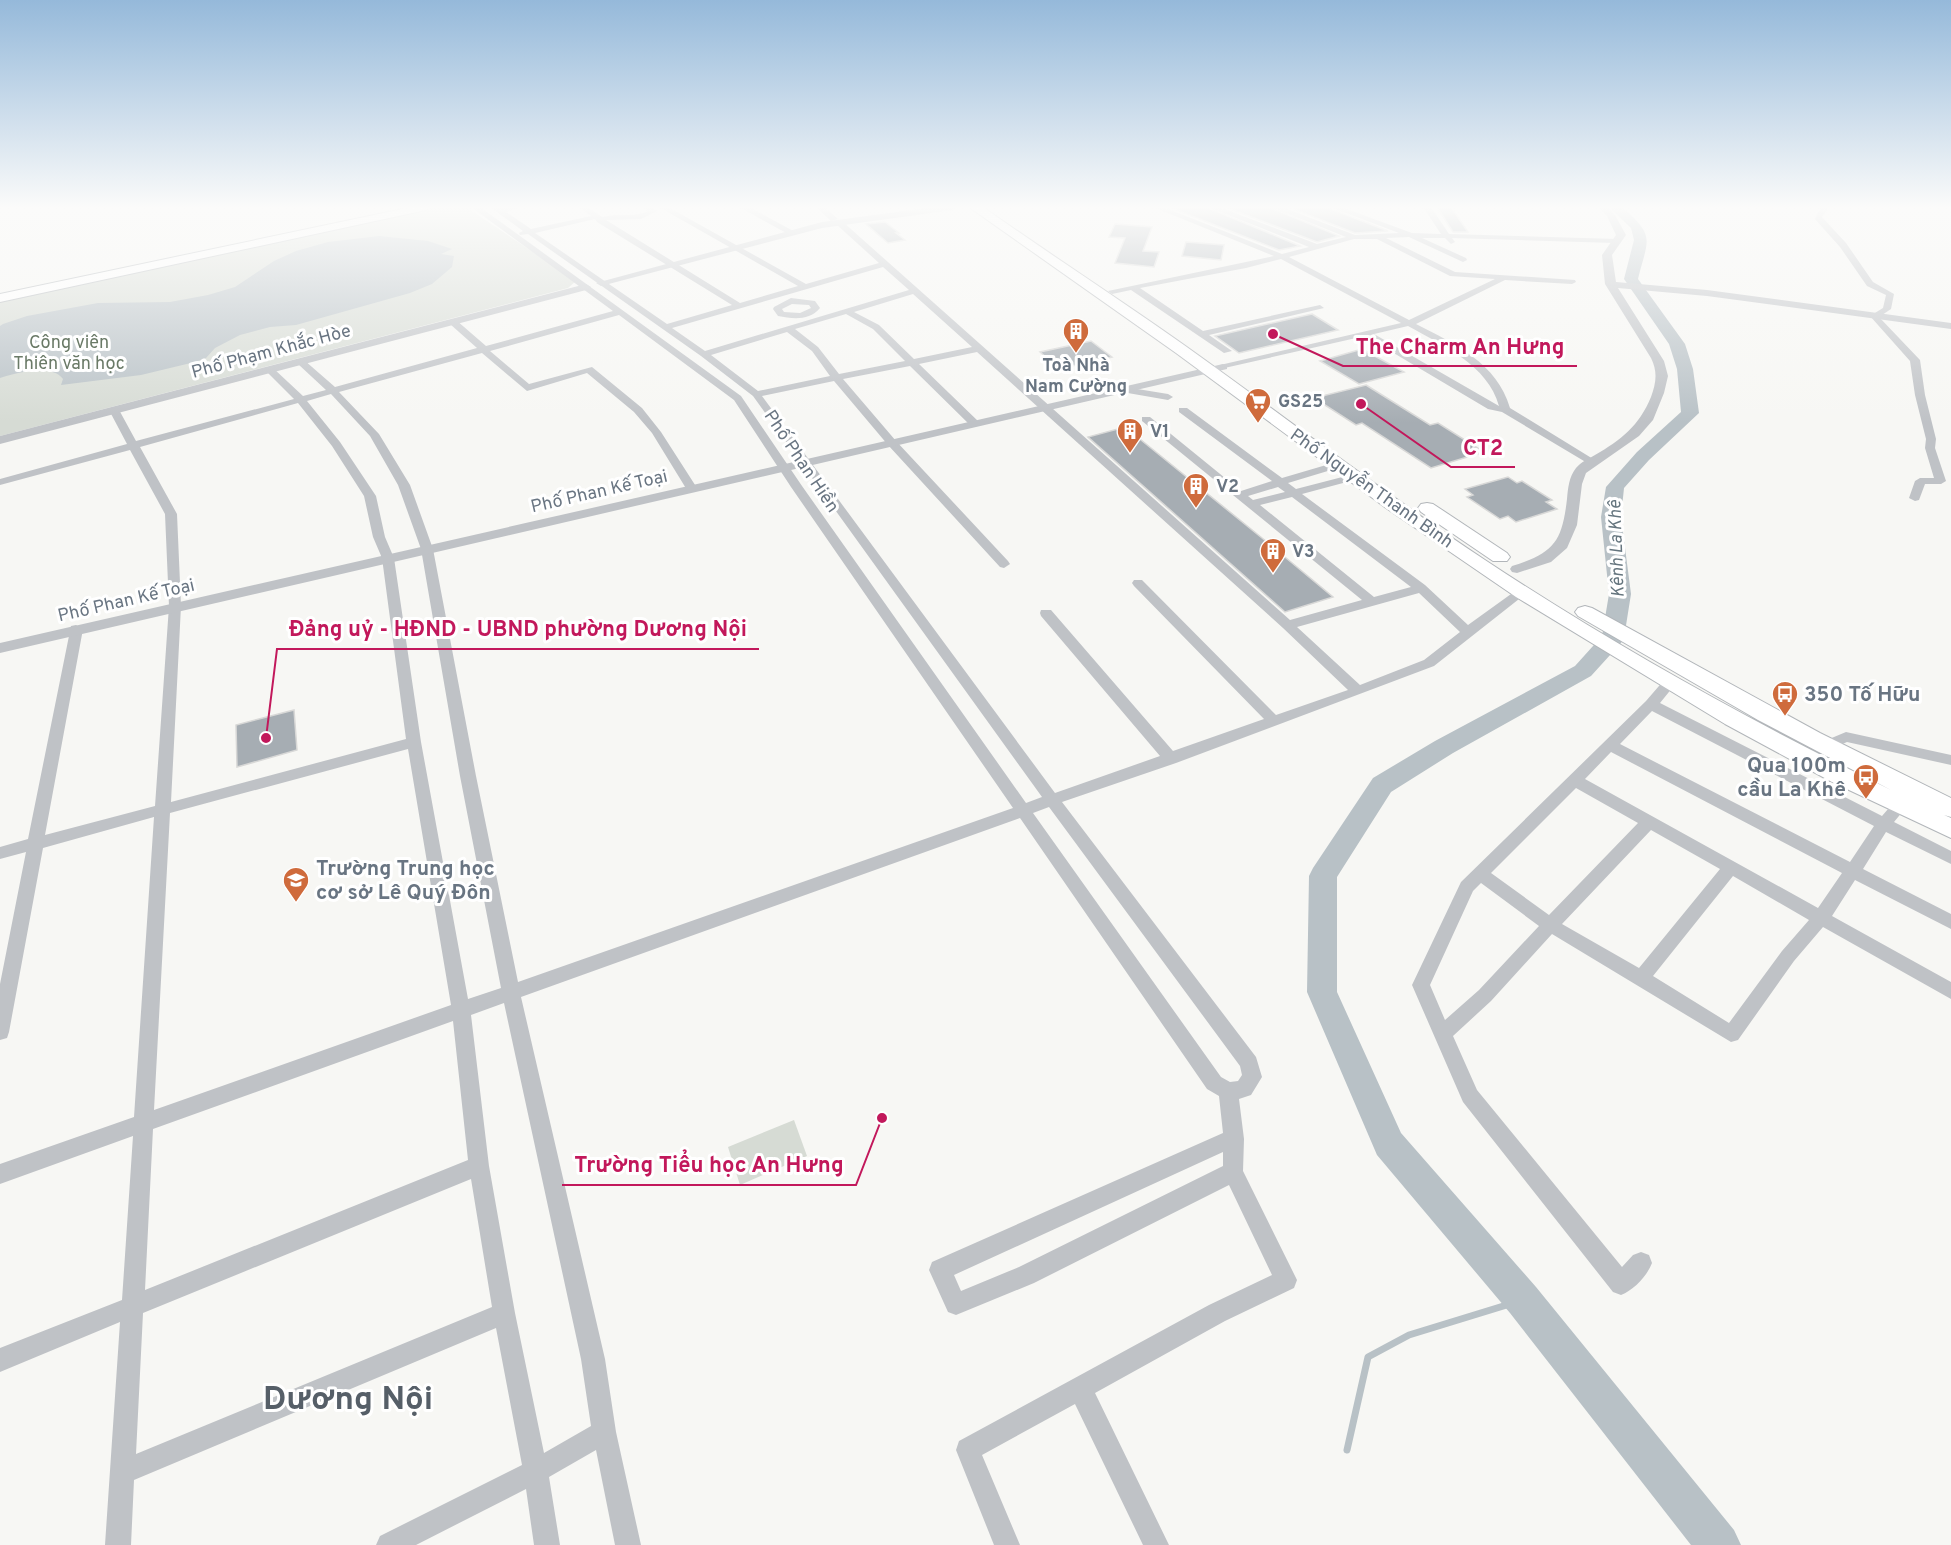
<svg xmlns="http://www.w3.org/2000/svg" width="1951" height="1545" viewBox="0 0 1951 1545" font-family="Overpass,sans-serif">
  <rect width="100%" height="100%" fill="#f7f7f4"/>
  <!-- green -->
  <g fill="#d6dbd4">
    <path d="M435,207h31l110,74 -8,7 -19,5 -549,143v-135z"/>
    <path d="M794,1120l13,36 -67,29 -12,-38z"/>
  </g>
  <!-- water -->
  <path fill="#b8c1c6" d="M379,236l49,5 24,8 -11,5 13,2 -2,11 -20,17 -22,9 -114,32 -26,2 -30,8 -25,13 -9,10 -11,4 -54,13 -80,10 2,-6c-12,-16 -47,-6 -63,-1v-52l3,-2 24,-8 71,-13 72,-1 38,-7 27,-8 39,-26 22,-10 32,-9z"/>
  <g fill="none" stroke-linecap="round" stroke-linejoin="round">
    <!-- stream -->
    <path stroke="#b8c1c6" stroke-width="7" d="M1347,1450l21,-93 41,-22 114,-35"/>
    <!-- river -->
    <path fill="#b8c1c6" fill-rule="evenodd" d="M1609,207h13c34,30 26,31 16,72l47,65 8,25 6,44 -50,47 -25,28 -3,29 10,77 -7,44 -3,5 -30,33 -138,77 -62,39 -54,85v115l64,141 135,154 198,243 7,15h-50l-181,-232 -133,-158 -70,-163 2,-116 4,-8 60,-90 62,-37 140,-75 27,-30 7,-42 -8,-77 5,-30 31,-35 44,-40 -4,-43 -8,-25 -45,-65 10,-39 -3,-12z"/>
  </g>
  <!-- building -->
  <g fill="#a6adb3" stroke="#d8d8d7" stroke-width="1.5">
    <path d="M1169,207h37l94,39 -21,4z"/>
    <path d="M1225,207h44l70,29 -22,6z"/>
    <path d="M1288,207h38l62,24 -33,2z"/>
    <path d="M1437,207h14l17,25h-15z"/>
    <path d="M885,222l14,11h-3l9,7 -17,3 -22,-19z"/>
    <path d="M1115,224l37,3 -9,24 16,1 -5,15 -39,-4 10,-25 -16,-1z"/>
    <path d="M1186,242l38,3 -3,15 -39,-4z"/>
    <path d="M1312,314l26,16 -99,23 -24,-17z"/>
    <path d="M1091,341l21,16 -53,12 -19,-17z"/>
    <path d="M1362,349l42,23 -45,12 -39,-23z"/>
    <path d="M1366,385l64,40 8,-2 46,29 -53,16 -69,-45 -6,2 -42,-27z"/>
    <path d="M1125,427l137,111 71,59 -48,15 -197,-175z"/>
    <path d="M1508,477l9,6 5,-2 30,19 -6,2 11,7 -41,13 -8,-6 -8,3 -33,-22 6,-2 -8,-6z"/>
    <path d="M294,710l3,40 -60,17 -1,-42z"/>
  </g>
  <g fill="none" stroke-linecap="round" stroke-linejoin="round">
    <!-- secondary casing -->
    <g stroke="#b1b6ba" stroke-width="2">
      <path id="secondary" d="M412,207h19l-5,3 -426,92v-8z"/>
    </g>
    <!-- primary casing -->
    <g stroke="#b2b6ba" stroke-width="2">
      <g id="primary">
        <path d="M969,207h14c66,47 135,91 201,138 101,72 198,147 301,215 130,86 267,162 406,230l-133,-70 -180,-104 -3,-4 3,-4 7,-2 7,2 228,125 131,65v19l-7,-2 7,3v20l-119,-56 -107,-58 -209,-127 -130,-89 -210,-155z"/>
        <path d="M1427,503l6,1 74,49 3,4 -3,4h-14l-72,-49 -3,-4 3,-4z"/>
      </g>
    </g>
    <!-- minor -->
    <g fill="#bfc2c6" fill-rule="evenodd">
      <path d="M471,207h9l261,189 61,90 224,317 16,-6 -289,-401 -52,-40 -173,-122 -8,1 -1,-2 4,-2 -33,-24h31l-15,5 25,17 60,-13 -12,-9h9l14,10c15,-4 33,1 46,-6l-5,-4h9l5,4 -16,8 -35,1 134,83 58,-17 -139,-79h9l138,77 73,-21 -43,-39 7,-2 447,398 72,-20 -220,-179v-4h8l91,74 31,-10 -93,-69v-4h8l95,70 51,-15h8v4l-53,16 8,6 58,-15 4,1v4l-56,15 123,91 43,40 50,-36 4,-1 6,4 -94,74 -258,97 -114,39 194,255 6,20 -11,18 -12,4 5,40 -1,32 54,109 -3,8 -69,33 -130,72 74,152h-26l-68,-141 -93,51 38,90h-26l-38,-95 3,-9 250,-136 63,-30 -43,-90 -195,98 -78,32 -8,-3 -19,-42 3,-8 291,-129 -4,-37 -12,-7 -187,-271 -499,179 84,362 11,73 25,113h-26l-19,-95 -47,27 11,68h-26l-8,-56 -110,56h-40l4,-9 142,-71 -26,-137 -362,152 -3,65h-26l15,-223 -120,50v-24l122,-48 11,-164 -133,48v-20l134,-47 20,-300 -111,31 -34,184 -2,6 -7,2v-56l26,-132 -26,7v-12l28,-8 43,-213 5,-1 7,4 -38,206 110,-29 14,-200 -4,-92 -35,-64 -130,35v-6l127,-35 -18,-34 1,-2h8l18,33 158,-42 -27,-27v-4h6l30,28 23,-6 -28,-26v-4h6l31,27 142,-39 -27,-24v-4h6l30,26 127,-35zM595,219l2,3 135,83 -65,19 -132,-91zM883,267l26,23 -204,61 -33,-23zM913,294l59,53 -58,12 -35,-34 -25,-13zM846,314l27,15 32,32 -66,13 -21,-27 -23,-18zM619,315l115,85 57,87 222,321 -495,174 -42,-206 -43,-227 -23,-64 -31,-51 -40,-42 143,-39 45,38 60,-18 47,39 18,21 35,57h8l2,-2 -36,-56 -19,-24 -50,-41 -63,17 -39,-33zM787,332l25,19 18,25 -72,15 -47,-36zM977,352l306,276 65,62 -72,25 -134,-135h-8l-2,3 2,3 130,133 -91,32 -122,-141h-10l-1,3 1,3 119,140 -105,37 -293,-397 72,-15 54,64 112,122 4,1 6,-4 -2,-3 -112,-120 -53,-62 67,-13 61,60 4,1 5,-3 -1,-2 -60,-58zM331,394l39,42 28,49 23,64 39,227 41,212 -33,11 -47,-257 -27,-184 -9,-21 -9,-41 -36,-54 -33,-41zM298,403l34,43 32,50 9,41 9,21 24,181 -235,63 10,-196 -4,-92 -37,-67zM1278,487l7,5 -32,8 -5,-4zM1292,497l119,90 -37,10 -114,-92zM1419,593l41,39 -36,28 -64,25 -63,-58zM408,749l43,256 -297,105 16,-297zM1049,807l191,259 2,9 -4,6 -8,1 -9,-5 -188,-264zM504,1003l77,356 10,67 -47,27 -29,-140 -26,-147 -18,-151zM453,1021l15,139 -323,130 8,-161zM1223,1152v14l-204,101 -58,24 -7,-16zM471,1179l21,128 -356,147 7,-141z"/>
      <path d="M739,207h10l48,26 -7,2z"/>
      <path d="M816,207h8l14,12 -7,2z"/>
      <path d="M1153,207h10l119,47 27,-7 -101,-40h11l98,37 29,-7 -75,-30h11l73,28 44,-2 -69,-26h11l71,26 29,1 -18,-27h8l18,27 169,5 1,2 -4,2 -163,-5 3,4 -4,2 -6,-6h-23l44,20 1,2 -4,2 -54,-25 -23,1 69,34 120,8 1,2 -4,2 -67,-4 -89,44c39,20 81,39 94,84l88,54 -1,2h-8l-87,-52 -14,-3 -123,-73 -145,33v-4l181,-42 -120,-64 -35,9 -106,20 63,43 117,-26 4,3 -115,27 23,16 -8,2 -93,-63 -19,4 -4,-3 166,-35zM1354,239h23l73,37 45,3 -86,41 -120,-63zM1408,326c34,19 80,39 91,80l-125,-72z"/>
      <path d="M1821,207h8l-7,10 24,26 27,39 21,12 -3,15 -12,8 41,43 5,35 11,44 -1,9 11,33 -5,3h-16l-6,16 -4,1 -6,-3 6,-17 5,-3h14l-9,-30 1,-9 -11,-44 -5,-34 -40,-45 13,-8 3,-13 -19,-9 -27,-39 -25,-28z"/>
      <path d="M791,298l24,3 5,7c-11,13 -27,11 -42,8l-5,-7 1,-2zM792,304l17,1 2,3 -11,5 -16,-1 -2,-3z"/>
      <path d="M1125,387l43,7 5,3 -5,3 -46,-8v-4z"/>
      <path d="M1670,678l7,4 -17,21 222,113 13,-15h10l3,4 -14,17 57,29v13l-65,-32 -23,37 88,45v15l-96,-49 -23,36 119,66v17l-128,-72 -29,34 -56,79 -7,2 -179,-108 -61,67 -38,35 24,54 145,177 11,-12 8,-3 8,3 3,8c-5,13 -18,27 -31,32l-8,-3 -150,-190 -51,-117 49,-103 185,-181 19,-22zM1652,711l222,115 -24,36 -230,-118zM1611,752l231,121 -24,35 -233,-129zM1576,788l62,35 -89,92 -58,-42zM1651,830l69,39 -81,99 -77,-44zM1733,876l76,44 -27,31 -53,72 -76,-47zM1481,883l58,43 -60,64 -34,30 -15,-35 43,-94z"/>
      <path d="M1846,732l105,23v10l-104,-23 -20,9 -5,-1 -2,-4 2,-4z"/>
    </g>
    <!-- tertiary -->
    <g fill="#bfc2c6" fill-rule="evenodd">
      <path d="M934,207h23l-4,3 -131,18 -221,58 -5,-3 226,-61z"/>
      <path d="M1598,207h9l8,8 11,20 -14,20 4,27 91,8 244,33v6l-244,-33 -89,-8 46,73 4,15 -4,17 -11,27 -14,16 -53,37 -4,11 -5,41 -10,23 -16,14 -34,11 -5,-1 -2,-3 2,-3c42,-13 50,-24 55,-67 1,-11 2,-22 9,-31 5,-6 12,-9 19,-13 26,-15 44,-29 56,-58 5,-14 7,-25 0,-39l-46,-74 -3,-29 14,-20 -9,-19z"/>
      <path d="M586,284l5,3 -1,2 -590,155v-8z"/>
      <path d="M1223,364l4,1v4l-1227,284v-10z"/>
    </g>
    <!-- secondary -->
    <use href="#secondary" fill="#fff" fill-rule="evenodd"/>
    <!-- primary -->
    <use href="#primary" fill="#fff" fill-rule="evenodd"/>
  </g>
  <!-- sky -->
  <linearGradient id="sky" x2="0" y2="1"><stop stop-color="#95b9da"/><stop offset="0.49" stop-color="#fbfbfa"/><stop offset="1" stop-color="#fbfbfa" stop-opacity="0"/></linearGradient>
  <rect width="1951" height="423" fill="url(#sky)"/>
  <!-- icons -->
  <defs>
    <g id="building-pin" transform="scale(1.35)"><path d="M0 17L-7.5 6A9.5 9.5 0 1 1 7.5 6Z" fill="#cf6b3c" stroke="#fff"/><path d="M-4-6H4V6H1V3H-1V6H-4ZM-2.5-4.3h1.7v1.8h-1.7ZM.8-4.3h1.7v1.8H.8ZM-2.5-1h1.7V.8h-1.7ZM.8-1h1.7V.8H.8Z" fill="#fff"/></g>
    <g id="supermarket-pin" transform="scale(1.35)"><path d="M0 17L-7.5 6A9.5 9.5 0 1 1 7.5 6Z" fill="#cf6b3c" stroke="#fff"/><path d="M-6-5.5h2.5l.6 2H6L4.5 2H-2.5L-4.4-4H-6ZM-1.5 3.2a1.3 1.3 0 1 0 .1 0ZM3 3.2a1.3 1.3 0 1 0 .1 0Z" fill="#fff"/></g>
    <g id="bus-pin" transform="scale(1.35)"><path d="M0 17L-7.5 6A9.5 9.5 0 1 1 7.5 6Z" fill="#cf6b3c" stroke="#fff"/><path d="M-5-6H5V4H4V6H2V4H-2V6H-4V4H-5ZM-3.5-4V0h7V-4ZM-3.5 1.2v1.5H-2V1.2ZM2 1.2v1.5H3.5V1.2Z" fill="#fff"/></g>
    <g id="school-pin" transform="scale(1.35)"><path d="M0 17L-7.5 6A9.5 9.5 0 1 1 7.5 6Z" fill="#cf6b3c" stroke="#fff"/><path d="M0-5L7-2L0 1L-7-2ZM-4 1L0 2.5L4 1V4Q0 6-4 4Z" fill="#fff"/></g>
  </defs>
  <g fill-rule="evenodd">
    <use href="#building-pin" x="1076" y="331"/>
    <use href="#supermarket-pin" x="1258" y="401"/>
    <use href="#building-pin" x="1130" y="431"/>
    <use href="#building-pin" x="1196" y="486"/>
    <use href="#building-pin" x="1273" y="551"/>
    <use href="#bus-pin" x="1785" y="694"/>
    <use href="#bus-pin" x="1866" y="777"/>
    <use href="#school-pin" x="296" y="880"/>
  </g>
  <g text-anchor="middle" stroke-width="6" stroke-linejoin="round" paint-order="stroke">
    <!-- far-park labels -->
    <g font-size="18" fill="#6a7a67" stroke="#fff">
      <text x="69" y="348">Công viên<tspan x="69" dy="21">Thiên văn học</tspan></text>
    </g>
    <!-- far-street labels -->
    <g font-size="18" fill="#697582" stroke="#fff">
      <text transform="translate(271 351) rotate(-15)" y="6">Phố Phạm Khắc Hòe</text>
      <text transform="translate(802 461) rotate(56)" y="6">Phố Phan Hiền</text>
      <text transform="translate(1372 488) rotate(35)" y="6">Phố Nguyễn Thanh Bình</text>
      <text transform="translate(599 491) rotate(-13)" y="6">Phố Phan Kế Toại</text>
      <text transform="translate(126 600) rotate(-13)" y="6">Phố Phan Kế Toại</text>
    </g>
    <!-- far-poi labels -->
    <g font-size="18" font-weight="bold" fill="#697582" stroke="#fff" text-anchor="start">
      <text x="1076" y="371" text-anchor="middle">Toà Nhà<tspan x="1076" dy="21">Nam Cường</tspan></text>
      <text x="1278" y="407">GS25</text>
      <text x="1150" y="437">V1</text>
      <text x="1216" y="492">V2</text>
      <text x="1292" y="557">V3</text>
    </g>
    <!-- far-water labels -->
    <g font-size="18" font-style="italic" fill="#65757e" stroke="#fff">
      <text transform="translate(1616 549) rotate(-92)" y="6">Kênh La Khê</text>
    </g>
    <!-- poi labels -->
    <g font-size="21" font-weight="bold" fill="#697582" stroke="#fff" text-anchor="start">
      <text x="1804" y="701">350 Tố Hữu</text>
      <text x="1846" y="772" text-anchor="end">Qua 100m<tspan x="1846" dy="24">cầu La Khê</tspan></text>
      <text x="316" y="875">Trường Trung học<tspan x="316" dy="24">cơ sở Lê Quý Đôn</tspan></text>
    </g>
    <!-- near-district labels -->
    <g font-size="33" font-weight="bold" fill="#565f68" stroke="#fff">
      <text x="348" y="1409">Dương Nội</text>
    </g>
  </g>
  <!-- callouts -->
  <path fill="none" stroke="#c2185b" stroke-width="2" d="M1273 334L1343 366H1577M1361 404L1451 467H1515M266 738L277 649H759M882 1118L856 1185H562"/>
  <g fill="#c2185b" stroke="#fff" stroke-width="2">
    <circle cx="1273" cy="334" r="6"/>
    <circle cx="1361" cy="404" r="6"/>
    <circle cx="266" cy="738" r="6"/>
    <circle cx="882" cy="1118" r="6"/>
  </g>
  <g font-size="22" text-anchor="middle" font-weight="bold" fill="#c2185b" stroke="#fff" stroke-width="6" stroke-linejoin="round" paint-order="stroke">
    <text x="1460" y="354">The Charm An Hưng</text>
    <text x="1483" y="455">CT2</text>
    <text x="518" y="636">Đảng uỷ - HĐND - UBND phường Dương Nội</text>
    <text x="709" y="1172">Trường Tiểu học An Hưng</text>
  </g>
</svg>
